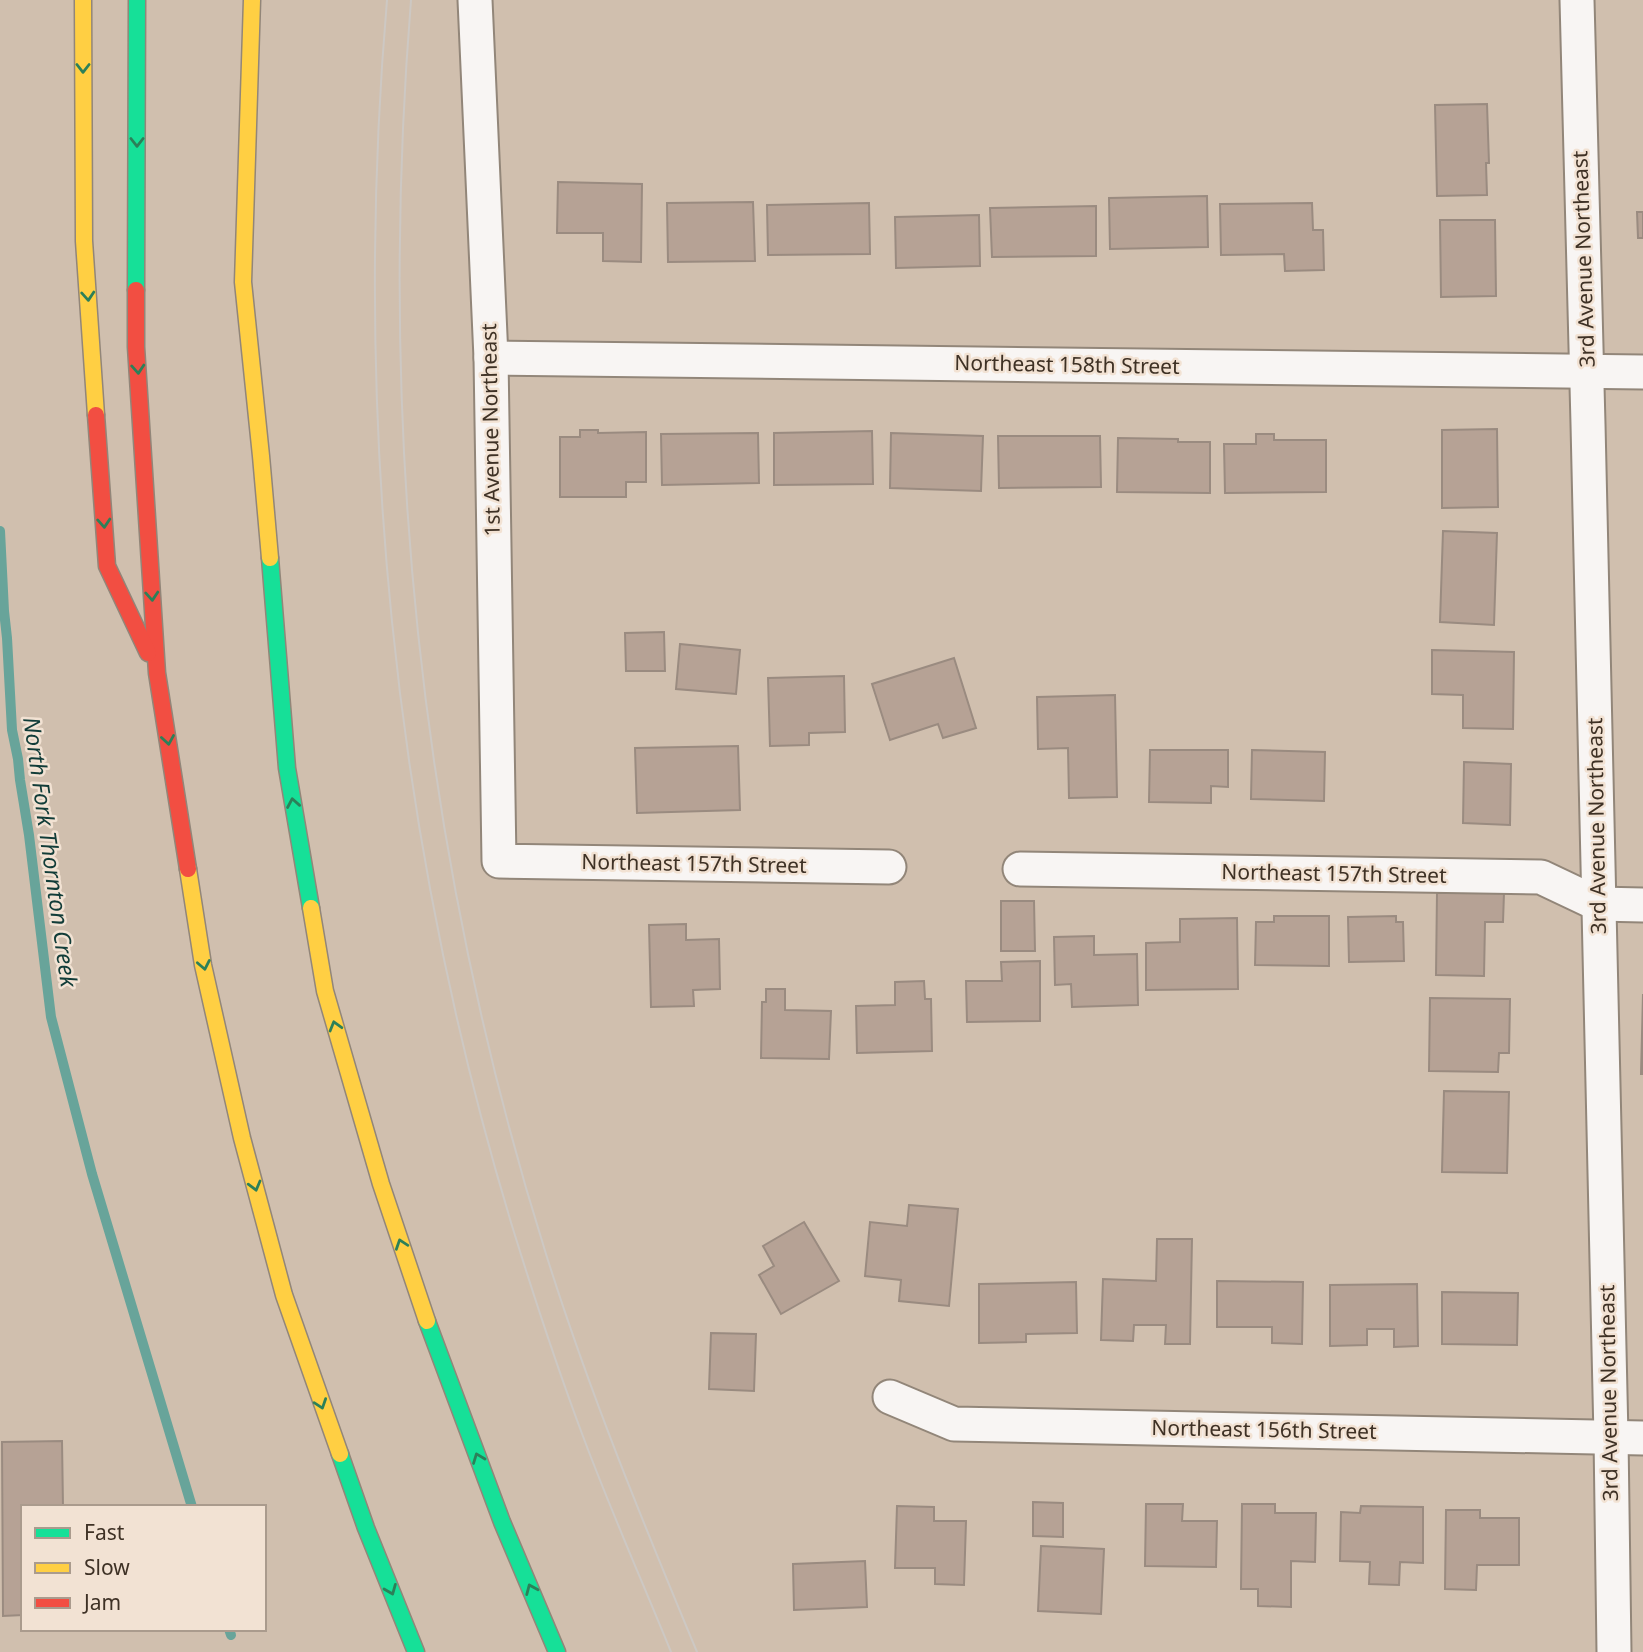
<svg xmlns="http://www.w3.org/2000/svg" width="1643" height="1652" viewBox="0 0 1643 1652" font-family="'Noto Sans',sans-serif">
  <rect width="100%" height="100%" fill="#d0bfae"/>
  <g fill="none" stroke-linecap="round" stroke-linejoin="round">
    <!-- stream -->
    <g stroke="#68a49a" stroke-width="10">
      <path d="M0,531l4,80 3,27 5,92 6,29 2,21 9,55 22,182 41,157 100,333"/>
      <path d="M229,1629l2,6"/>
    </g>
  </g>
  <!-- building -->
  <g fill="#b6a295" stroke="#9a8b80" stroke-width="2">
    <path d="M1487,104l2,59h-3l1,32 -50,1 -2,-91z"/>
    <path d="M558,182l84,2 -1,78 -38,-1v-28h-46z"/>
    <path d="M1207,196l1,51 -98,2 -1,-51z"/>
    <path d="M753,202l2,59 -87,1 -1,-59z"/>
    <path d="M869,203l1,51 -102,1 -1,-50z"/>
    <path d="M1312,203l1,27h10l1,40 -39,1 -1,-17 -63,1 -1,-51z"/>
    <path d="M1096,206v50l-104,1 -2,-49z"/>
    <path d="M1637,212h6v26h-5z"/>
    <path d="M979,215l1,51 -84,2 -1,-51z"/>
    <path d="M1440,220h55l1,76 -55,1z"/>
    <path d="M1497,429l1,78 -56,1v-78z"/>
    <path d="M580,430h18v3l48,-1v50h-20v15h-66v-60h20z"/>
    <path d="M872,431l1,53 -99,1v-52z"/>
    <path d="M758,433l1,50 -97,2 -1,-51z"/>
    <path d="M891,433l92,3 -2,55 -91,-3z"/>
    <path d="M1256,434h18v6h52v52l-101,1 -1,-49h32z"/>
    <path d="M998,436h102l1,51 -102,1z"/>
    <path d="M1118,438l60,1v3h32v51l-93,-1z"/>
    <path d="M1443,531l54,2 -3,92 -54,-3z"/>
    <path d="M664,632l1,39h-39l-1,-38z"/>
    <path d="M680,644l60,6 -4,44 -60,-5z"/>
    <path d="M1432,650l82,2 -1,77 -50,-1v-33l-31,-1z"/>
    <path d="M954,658l22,70 -33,10 -5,-14 -48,16 -18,-56z"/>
    <path d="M844,676l1,56 -36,1v12l-39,1 -2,-68z"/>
    <path d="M1115,695l2,102 -48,1 -1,-50 -30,1 -1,-52z"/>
    <path d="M738,746l2,64 -103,3 -2,-65z"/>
    <path d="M1150,750h78v37l-17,-1v17l-62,-1z"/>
    <path d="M1252,750l73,2 -1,49 -73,-2z"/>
    <path d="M1464,762l47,2 -1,61 -47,-2z"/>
    <path d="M1437,893h67l-1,29h-18l-1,54 -48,-1z"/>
    <path d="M1001,901h33l1,50h-34z"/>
    <path d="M1274,916h55v50l-74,-1 1,-43h18z"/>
    <path d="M1396,916v6h7l1,39 -55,1 -1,-45z"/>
    <path d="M1237,918l1,71 -92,1v-47l34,-1v-23z"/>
    <path d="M686,924v16l33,-1 1,50 -27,1 1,16 -43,1 -2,-82z"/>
    <path d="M1094,936v19l43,-1 1,51 -66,2 -1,-23 -16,1 -1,-48z"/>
    <path d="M1040,961v60l-73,1 -1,-41h36l-1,-19z"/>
    <path d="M924,981l1,18h6l1,52 -75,2 -1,-47 39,-1v-23z"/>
    <path d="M766,989h19v21l46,1 -2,48 -68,-1 1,-56h4z"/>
    <path d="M1643,994v80h-2z"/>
    <path d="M1430,998l80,1 -1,54h-10l-1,19 -69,-1z"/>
    <path d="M1444,1091l65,1 -2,81 -65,-1z"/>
    <path d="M909,1205l49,4 -9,97 -50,-5 2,-21 -36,-4 5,-54 37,4z"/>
    <path d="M804,1222l35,59 -58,33 -22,-39 15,-9 -11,-20z"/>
    <path d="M1157,1239h35l-2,105h-25l1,-19h-32l-1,16 -32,-1 2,-61 53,2z"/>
    <path d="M1217,1281l86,1 -1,62 -30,-1v-16h-55z"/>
    <path d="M1076,1282l1,51 -51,1v8l-47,1v-59z"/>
    <path d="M1417,1284l1,62 -24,1v-18h-27v16l-37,1v-61z"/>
    <path d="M1442,1292l76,1 -1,52 -75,-1z"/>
    <path d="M711,1333l45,1 -2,57 -45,-2z"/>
    <path d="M62,1441l1,66h-40v108l-20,1 -1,-174z"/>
    <path d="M1033,1502l30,1v34l-30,-1z"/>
    <path d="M1146,1504h37l-1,17h35l-1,46 -71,-1z"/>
    <path d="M1242,1504h33v9h41l-1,49 -24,-1v46l-33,-1v-17h-17z"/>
    <path d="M897,1506l37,1v14h32l-2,64 -29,-1v-16h-40z"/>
    <path d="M1361,1506l62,1v56l-23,-1 -1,23 -30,-1 1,-22 -30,-1 1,-49 19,1z"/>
    <path d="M1446,1510h34v8h39v47h-42l-1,25 -31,-1z"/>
    <path d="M1041,1546l63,3 -3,65 -63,-3z"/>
    <path d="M865,1561l2,46 -73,3 -1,-46z"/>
  </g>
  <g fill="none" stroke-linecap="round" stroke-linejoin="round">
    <!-- street casing -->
    <g stroke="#928679" stroke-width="37">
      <g id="street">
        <path d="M475,0l16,358 8,503 390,6"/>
        <path d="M1577,0l11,424 23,1013 3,215"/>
        <path d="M491,358l1152,14"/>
        <path d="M1020,869l521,8 57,27 45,1"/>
        <path d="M890,1397l64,27 689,14"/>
      </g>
    </g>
    <!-- fast casing -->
    <g stroke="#928679" stroke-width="19">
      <g id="fast">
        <path d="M136,290l1,-290"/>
        <path d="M270,558l17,210 24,140"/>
        <path d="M427,1321l75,201 55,130"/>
        <path d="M340,1454l26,74 50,124"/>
      </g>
    </g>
    <!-- slow casing -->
    <g stroke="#928679" stroke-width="19">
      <g id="slow">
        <path d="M83,0l1,241 12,174"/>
        <path d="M252,0l-9,282 18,174 9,102"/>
        <path d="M188,869l15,96 39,173 42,157 56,159"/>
        <path d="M311,908l14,83 56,193 46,137"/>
      </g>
    </g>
    <!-- jam casing -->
    <g stroke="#928679" stroke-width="19">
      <g id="jam">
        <path d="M136,290v57l21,326 31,196"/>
        <path d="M96,415l11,151 41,87"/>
      </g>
    </g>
    <!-- street -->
    <use href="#street" stroke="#f8f5f3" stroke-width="33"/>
    <!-- fast -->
    <use href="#fast" stroke="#16e098" stroke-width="16"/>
    <!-- slow -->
    <use href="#slow" stroke="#ffcf43" stroke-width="16"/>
    <!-- jam -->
    <use href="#jam" stroke="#f24e42" stroke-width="16"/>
    <!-- tram -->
    <g stroke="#cdc8c3" stroke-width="2">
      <path d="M387,0c-35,410 6,835 126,1229 22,71 45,141 71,210 27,72 58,142 87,213"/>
      <path d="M411,0c-34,422 8,850 135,1254 43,137 96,266 151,398"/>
    </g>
  </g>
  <!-- one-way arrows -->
  <defs><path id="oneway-chevron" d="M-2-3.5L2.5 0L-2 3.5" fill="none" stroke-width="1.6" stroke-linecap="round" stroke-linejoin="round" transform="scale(1.75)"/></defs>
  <g stroke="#2c8059">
    <use href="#oneway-chevron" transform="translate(83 68) rotate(90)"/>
    <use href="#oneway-chevron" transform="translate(137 142) rotate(90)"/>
    <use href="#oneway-chevron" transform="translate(88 296) rotate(86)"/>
    <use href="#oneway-chevron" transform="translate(138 369) rotate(86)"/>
    <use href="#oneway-chevron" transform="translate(104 523) rotate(86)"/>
    <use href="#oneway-chevron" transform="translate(152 596) rotate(86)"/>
    <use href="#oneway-chevron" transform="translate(168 740) rotate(81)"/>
    <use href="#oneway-chevron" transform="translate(293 803) rotate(-100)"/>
    <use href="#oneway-chevron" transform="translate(204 965) rotate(79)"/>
    <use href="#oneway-chevron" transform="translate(335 1026) rotate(-106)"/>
    <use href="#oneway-chevron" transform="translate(255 1186) rotate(75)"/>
    <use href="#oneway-chevron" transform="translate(401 1244) rotate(-109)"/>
    <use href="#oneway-chevron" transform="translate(321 1404) rotate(71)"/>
    <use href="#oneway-chevron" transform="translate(478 1458) rotate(-111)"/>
    <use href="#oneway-chevron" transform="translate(531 1589) rotate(-113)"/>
    <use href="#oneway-chevron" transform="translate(391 1590) rotate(68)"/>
  </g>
  <g text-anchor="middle" stroke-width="5" stroke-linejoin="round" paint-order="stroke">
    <!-- street labels -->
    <g font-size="21" fill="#3e3125" stroke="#f2e2d3">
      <text transform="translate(1584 259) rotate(-92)" y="7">3rd Avenue Northeast</text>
      <text transform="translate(1067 365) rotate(1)" y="7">Northeast 158th Street</text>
      <text transform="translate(491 430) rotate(-91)" y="7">1st Avenue Northeast</text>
      <text transform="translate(1597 826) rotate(-91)" y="7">3rd Avenue Northeast</text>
      <text transform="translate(694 864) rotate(1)" y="7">Northeast 157th Street</text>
      <text transform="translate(1334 874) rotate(1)" y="7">Northeast 157th Street</text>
      <text transform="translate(1609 1393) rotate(-91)" y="7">3rd Avenue Northeast</text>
      <text transform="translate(1264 1430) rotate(1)" y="7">Northeast 156th Street</text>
    </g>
    <!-- water labels -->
    <g font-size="23" font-style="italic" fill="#113c38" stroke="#f2e2d3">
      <text transform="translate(50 852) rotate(82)" y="8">North Fork Thornton Creek</text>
    </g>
  </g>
  <!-- legend -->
  <rect x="21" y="1505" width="245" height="126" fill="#f2e2d3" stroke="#aa9b8d" stroke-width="2"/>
  <rect x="35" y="1528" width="35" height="10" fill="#16e098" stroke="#aa9b8d" stroke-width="2"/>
  <text x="84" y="1540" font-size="21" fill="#3e3125">Fast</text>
  <rect x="35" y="1563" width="35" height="10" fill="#ffcf43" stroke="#aa9b8d" stroke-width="2"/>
  <text x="84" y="1575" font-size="21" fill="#3e3125">Slow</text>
  <rect x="35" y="1598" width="35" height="10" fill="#f24e42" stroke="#aa9b8d" stroke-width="2"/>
  <text x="84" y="1610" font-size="21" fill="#3e3125">Jam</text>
</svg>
